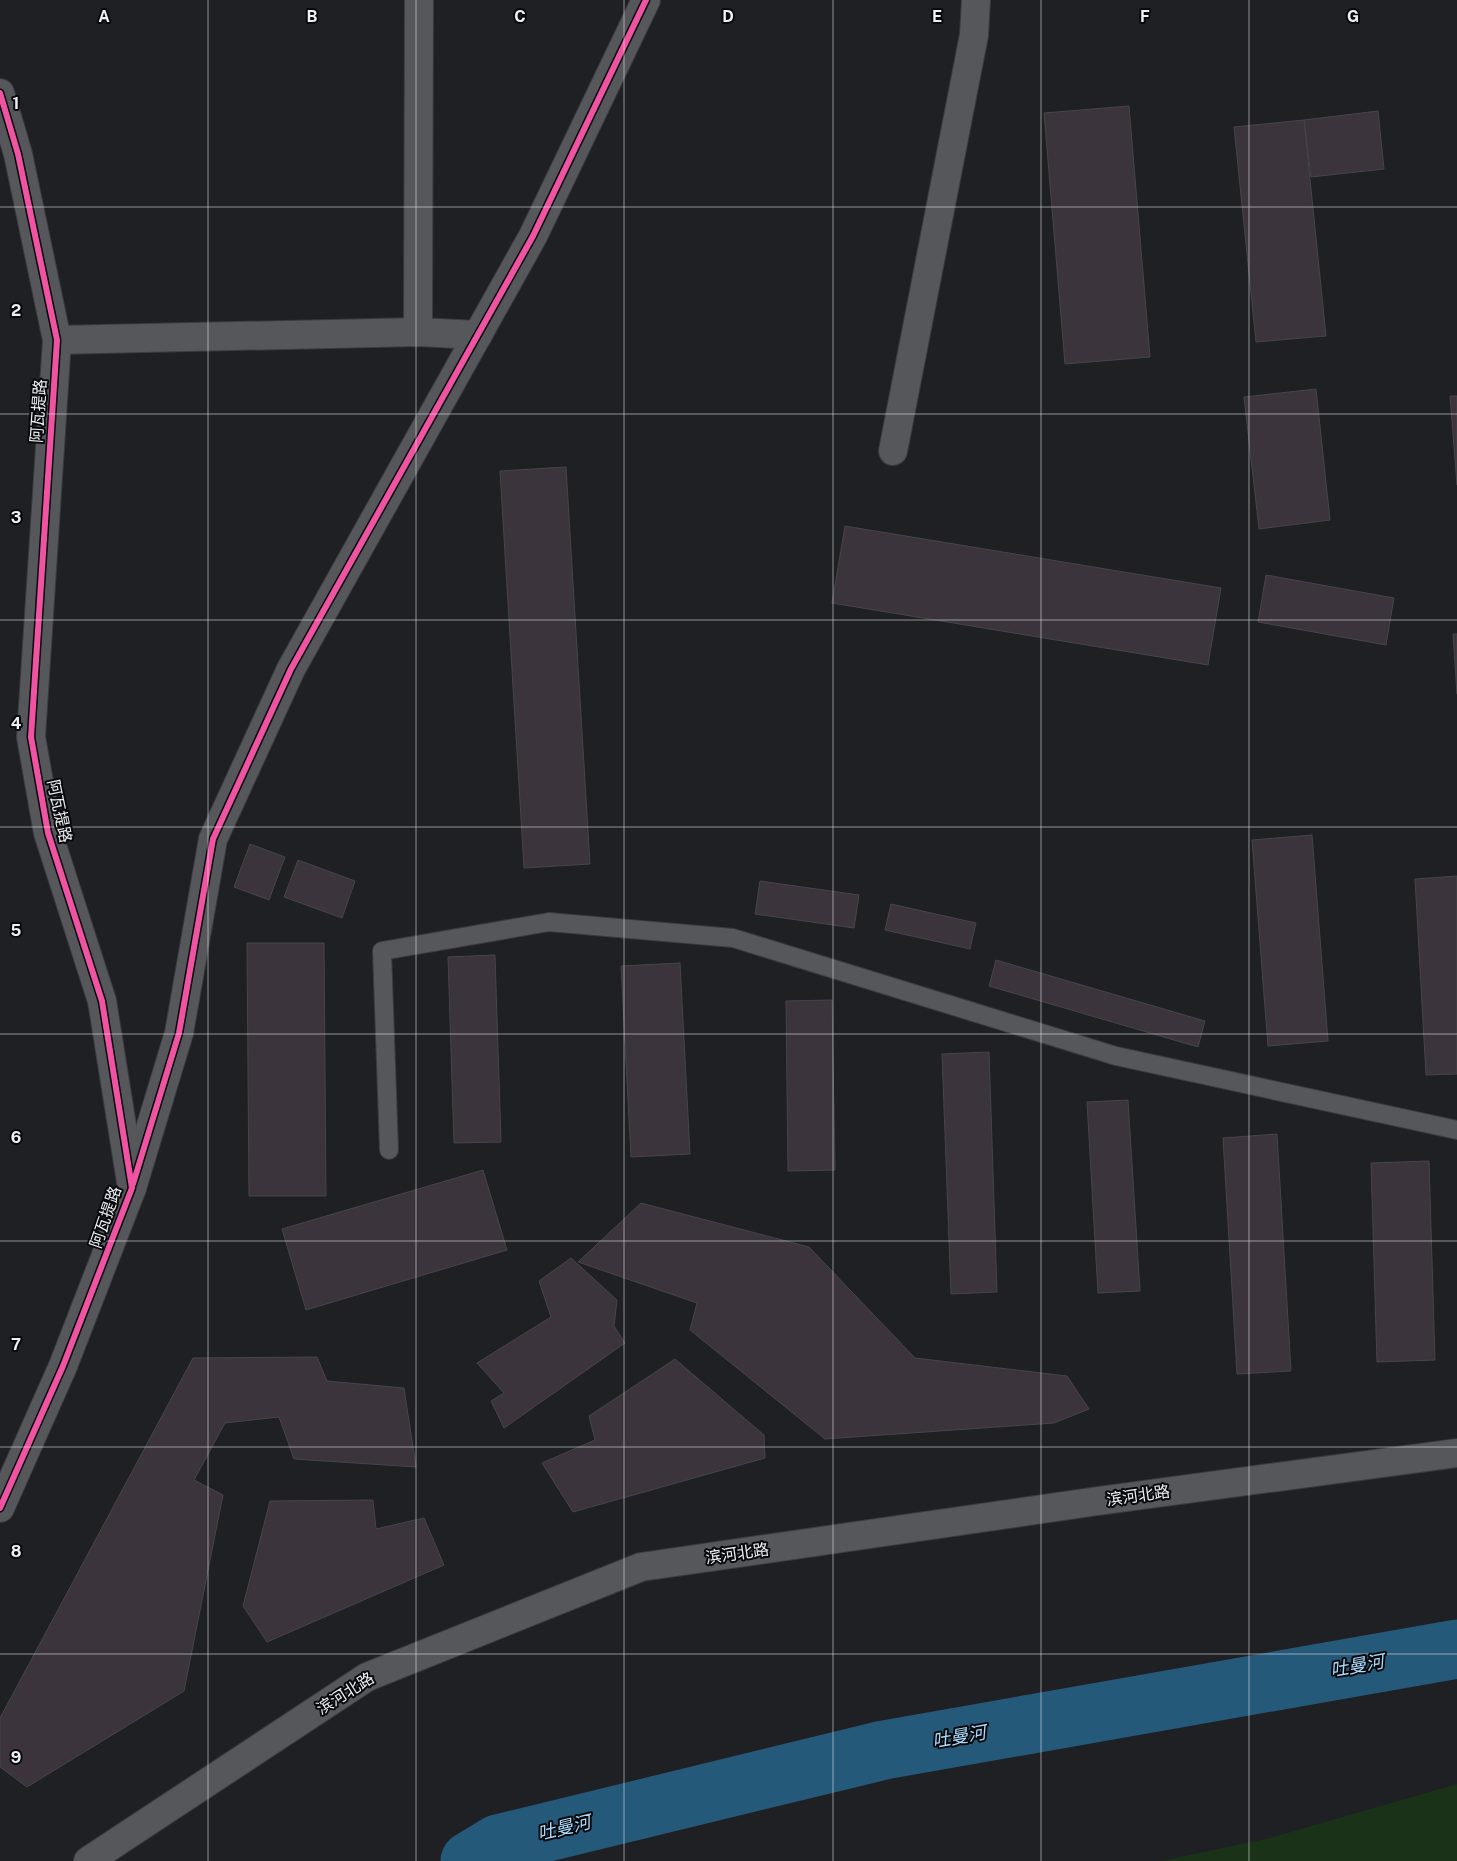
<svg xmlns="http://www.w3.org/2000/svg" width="1457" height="1861" viewBox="0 0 1457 1861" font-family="'Public Sans','Noto Sans SC',sans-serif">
  <rect width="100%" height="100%" fill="#1f2024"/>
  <!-- green -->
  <path fill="#1a3217" d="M1457,1784v77h-296l109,-23z"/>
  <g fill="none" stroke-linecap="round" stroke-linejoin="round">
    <!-- river -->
    <path stroke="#255979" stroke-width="59" d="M470,1861l28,-17 386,-94 573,-101"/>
  </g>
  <!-- building -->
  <g fill="#3c343d" stroke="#464548">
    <path d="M1129,106l21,251 -85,7 -21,-251z"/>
    <path d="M1378,111l6,58 -73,8 -7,-57z"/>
    <path d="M1304,120l22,216 -70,6 -22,-215z"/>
    <path d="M1316,389l14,131 -71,9 -15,-132z"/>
    <path d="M1450,396h7v89z"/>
    <path d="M566,467l24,397 -66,4 -24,-397z"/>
    <path d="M845,526l376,62 -13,77 -376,-62z"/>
    <path d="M1266,575l128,23 -8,47 -128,-23z"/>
    <path d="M1453,634h4v60z"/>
    <path d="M1312,835l16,206 -60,5 -16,-206z"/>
    <path d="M250,844l35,13 -16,43 -35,-13z"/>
    <path d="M298,860l57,21 -13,37 -58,-21z"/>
    <path d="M1457,876v198l-31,1 -11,-196z"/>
    <path d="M760,881l99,14 -5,33 -99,-14z"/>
    <path d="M891,904l85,19 -6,26 -85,-19z"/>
    <path d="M247,943h77l2,253h-77z"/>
    <path d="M495,955l6,187 -47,1 -6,-186z"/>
    <path d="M996,960l209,61 -7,26 -209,-61z"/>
    <path d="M680,963l10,191 -59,3 -10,-191z"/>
    <path d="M832,1000l3,170 -47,1 -2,-170z"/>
    <path d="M989,1052l8,240 -46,2 -9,-240z"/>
    <path d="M1128,1100l12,191 -42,2 -11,-191z"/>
    <path d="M1277,1134l14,237 -54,3 -14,-236z"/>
    <path d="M1429,1161l6,199 -58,2 -6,-199z"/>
    <path d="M483,1170l24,80 -201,60 -24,-81z"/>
    <path d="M641,1203l168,44 106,111 152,18 22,33 -35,14 -229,16 -135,-109 7,-27 -119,-41z"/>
    <path d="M571,1258l46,42 -3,26 11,17 -121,85 -13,-27 13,-8 -27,-30 74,-46 -12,-36z"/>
    <path d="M317,1357l10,24 77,7 12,79 -122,-8 -15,-42 -54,6 -31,57 29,15 -39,196 -157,96 -27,-20v-49l193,-360z"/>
    <path d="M675,1359l89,76 1,23 -192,54 -31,-49 53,-23 -6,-24z"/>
    <path d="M373,1500l3,29 48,-11 20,47 -177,77 -24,-36 27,-105z"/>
  </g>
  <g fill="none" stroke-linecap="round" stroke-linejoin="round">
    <!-- lane casing -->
    <g stroke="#3a3b3f" stroke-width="20">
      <path id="lane" d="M389,1150l-7,-199 167,-29 184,16 383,118 341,74"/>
    </g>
    <!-- street casing -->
    <g stroke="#3a3b3f" stroke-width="30">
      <g id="street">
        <path d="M418,332l1,-332"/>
        <path d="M57,340l361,-8 60,3"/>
        <path d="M893,451l81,-416 2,-35"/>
        <path d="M132,1188l47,-155 34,-194 78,-170 242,-433 113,-236"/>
      </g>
    </g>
    <!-- secondary casing -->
    <g stroke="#3a3b3f" stroke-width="30">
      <g id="secondary">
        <path d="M0,93l18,61 39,186 -26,397 17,96 54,168 30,187 -69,178 -63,142"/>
        <path d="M88,1861l279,-184 274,-110 457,-66 359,-48"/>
      </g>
    </g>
    <!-- lane -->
    <use href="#lane" stroke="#56575a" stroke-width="18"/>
    <!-- street -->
    <use href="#street" stroke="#56575a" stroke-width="28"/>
    <!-- secondary -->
    <use href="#secondary" stroke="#56575a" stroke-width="28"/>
    <!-- cycleway casing -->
    <g stroke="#08090c" stroke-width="9">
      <g id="cycleway">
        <path d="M0,93l18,61 39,186 -26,397 17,96 54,168 30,187 -69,178 -63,142"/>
        <path d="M133,1184l46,-151 34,-194 78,-170 242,-433 113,-236"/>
      </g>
    </g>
    <!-- cycleway -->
    <use href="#cycleway" stroke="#f153a3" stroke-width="6"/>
  </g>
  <!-- grid -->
  <path fill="none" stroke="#edeff4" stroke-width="1" stroke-opacity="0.55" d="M208,0v1861M416,0v1861M624,0v1861M833,0v1861M1041,0v1861M1249,0v1861M0,207h1457M0,414h1457M0,620h1457M0,827h1457M0,1034h1457M0,1241h1457M0,1447h1457M0,1654h1457"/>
  <g text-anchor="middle" stroke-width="4" stroke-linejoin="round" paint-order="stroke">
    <!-- street labels -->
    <g font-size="16" fill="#edeff4" stroke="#08090c">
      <text transform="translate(38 411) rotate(-86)" y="6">阿瓦提路</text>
      <text transform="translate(60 811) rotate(78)" y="6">阿瓦提路</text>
      <text transform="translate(105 1217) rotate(-71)" y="6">阿瓦提路</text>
      <text transform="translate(1138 1495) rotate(-8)" y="6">滨河北路</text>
      <text transform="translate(737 1553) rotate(-8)" y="6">滨河北路</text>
      <text transform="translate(345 1693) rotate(-32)" y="6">滨河北路</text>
    </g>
    <!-- water labels -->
    <g font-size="18" font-style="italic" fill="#abdafa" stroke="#08090c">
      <text transform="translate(1357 1666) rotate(-10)" y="6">吐曼河</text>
      <text transform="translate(959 1737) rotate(-10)" y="6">吐曼河</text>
      <text transform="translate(564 1828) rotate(-14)" y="6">吐曼河</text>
    </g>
  </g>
  <g font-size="16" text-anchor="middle" font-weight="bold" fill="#edeff4" stroke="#08090c" stroke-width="4" stroke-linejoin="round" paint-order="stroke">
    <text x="104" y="22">A</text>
    <text x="312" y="22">B</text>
    <text x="520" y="22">C</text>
    <text x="728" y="22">D</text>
    <text x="937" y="22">E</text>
    <text x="1145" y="22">F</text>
    <text x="1353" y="22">G</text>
    <text x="16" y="109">1</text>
    <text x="16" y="316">2</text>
    <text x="16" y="523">3</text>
    <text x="16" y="729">4</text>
    <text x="16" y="936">5</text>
    <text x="16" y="1143">6</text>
    <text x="16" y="1350">7</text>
    <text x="16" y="1557">8</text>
    <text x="16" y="1763">9</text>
  </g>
</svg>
